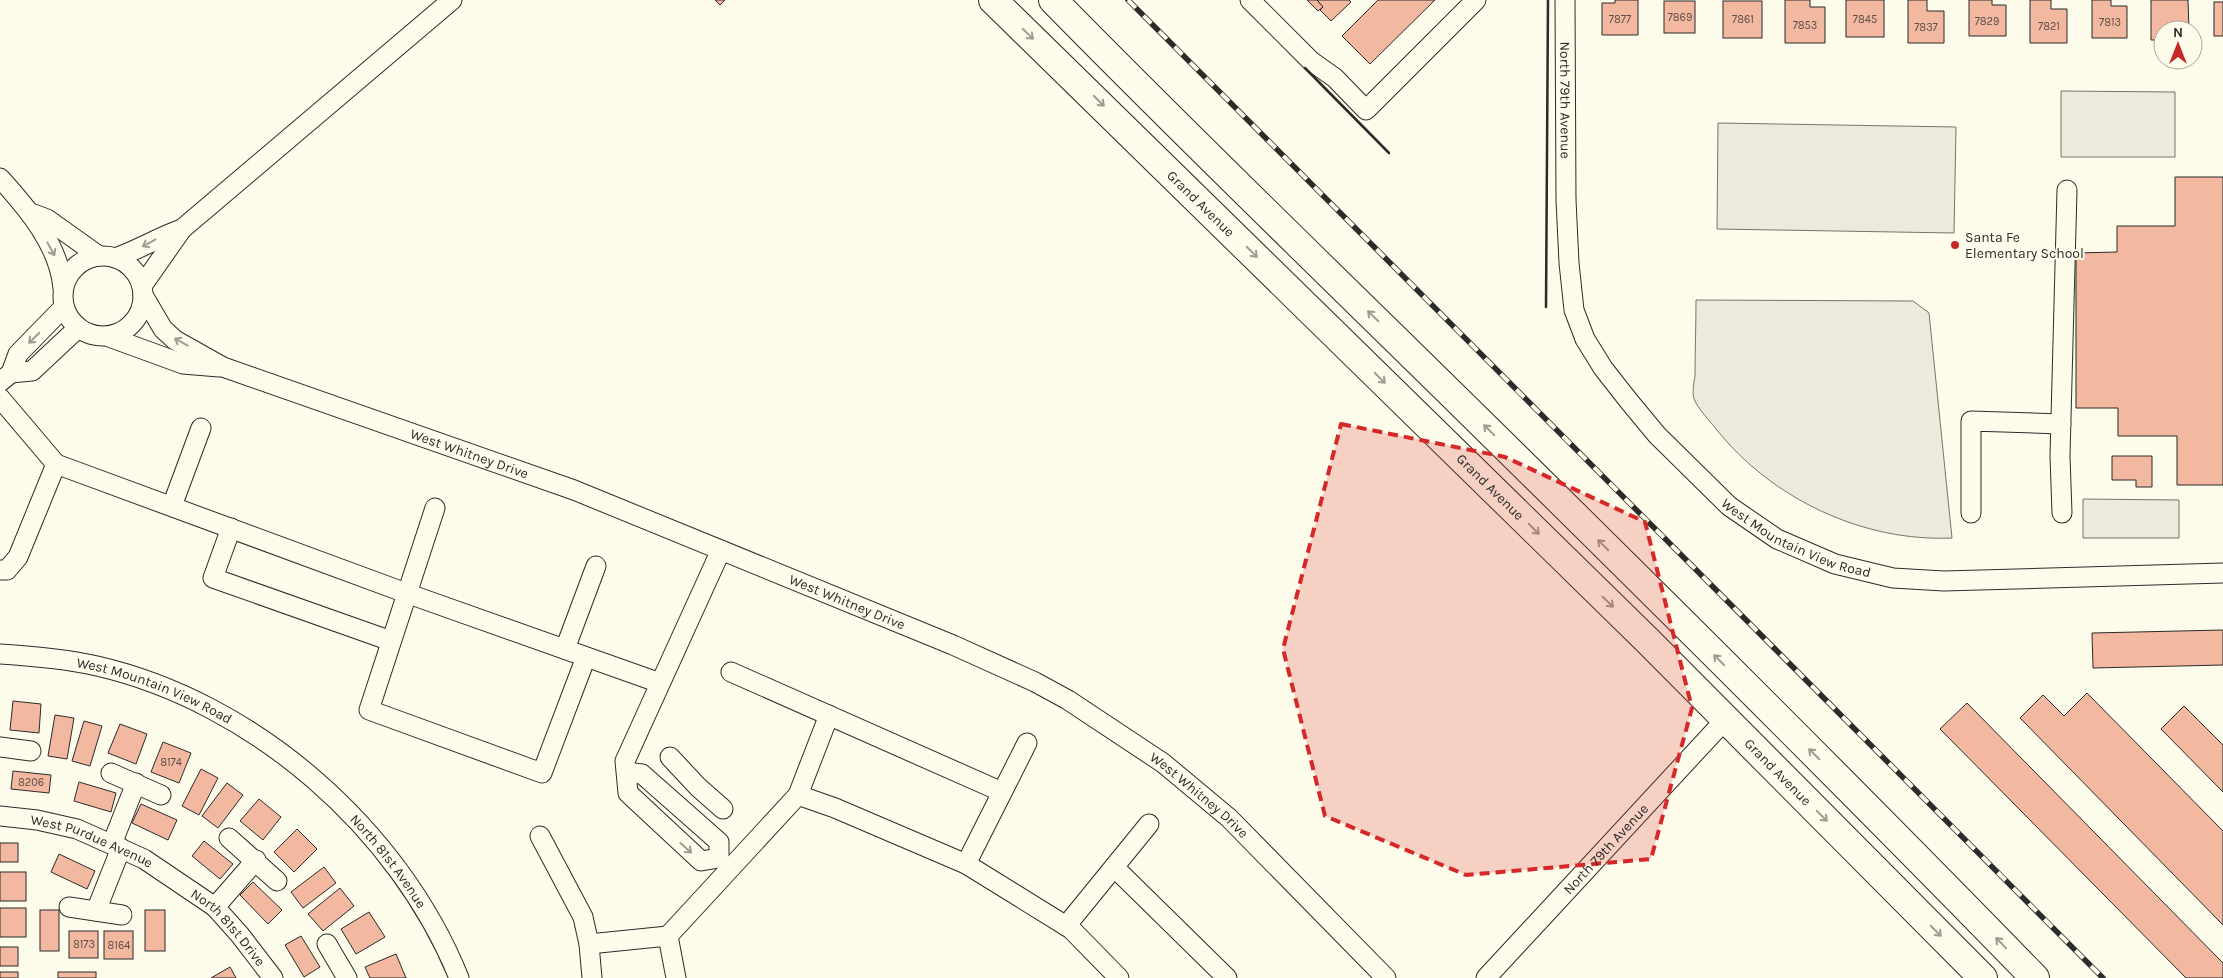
<svg xmlns="http://www.w3.org/2000/svg" width="2223" height="978" viewBox="0 0 2223 978" font-family="Karla,sans-serif">
  <rect width="100%" height="100%" fill="#fdfbea"/>
  <!-- green -->
  <g fill="#ecebdb" stroke="#74746e">
    <path d="M2061,91l114,1v65h-114z"/>
    <path d="M1718,123l238,4 -2,106 -237,-4z"/>
    <path d="M1696,300l217,1 16,12 23,225c-89,4 -180,-39 -236,-109 -6,-8 -18,-20 -22,-30 -2,-6 0,-17 1,-23 0,-25 1,-50 1,-76z"/>
  </g>
  <!-- parking -->
  <path fill="#eceadb" stroke="#74746e" d="M2083,499l96,1v38h-96z"/>
  <!-- building -->
  <g fill="#f2b8a0" stroke="#2b2b2b">
    <path d="M715,0h10l-5,5z"/>
    <path d="M1307,0h10l6,7 -5,4z"/>
    <path d="M1317,0h32l2,2 -20,19 -11,-11 3,-3z"/>
    <path d="M1378,0h57l-65,64 -28,-28z"/>
    <path d="M1615,0h23v35h-36v-32h13z"/>
    <path d="M1785,0h25v7h15v36h-40z"/>
    <rect x="1846" y="0" width="38" height="37"/>
    <path d="M1908,0h19v11h17v32h-36z"/>
    <path d="M1969,0h23v5h14v31h-37z"/>
    <path d="M2030,0h21v9h16v34h-37z"/>
    <path d="M2092,0h19v6h16v32h-35z"/>
    <path d="M2151,0h37l1,30h-26v10h-12z"/>
    <rect x="1664" y="1" width="31" height="32"/>
    <rect x="1723" y="1" width="39" height="37"/>
    <rect x="2214" y="2" width="9" height="34"/>
    <path d="M2175,177h48v308h-46v-49h-59v-28h-42v-155l41,-1v-26h58z"/>
    <path d="M2112,456h40v31h-16v-7h-24z"/>
    <path d="M2223,630v35l-130,3 -1,-35z"/>
    <path d="M2087,693l136,138v94l-203,-207 23,-23 21,21z"/>
    <path d="M13,701l28,3 -2,29 -29,-3z"/>
    <path d="M1967,703l256,260v15h-37l-246,-249z"/>
    <path d="M2184,706l39,39v47l-62,-63z"/>
    <path d="M55,715l19,3 -7,41 -19,-3z"/>
    <path d="M84,721l18,5 -12,40 -18,-5z"/>
    <path d="M120,724l27,10 -11,30 -28,-11z"/>
    <path d="M163,742l28,11 -12,30 -28,-11z"/>
    <path d="M201,769l17,9 -19,37 -17,-9z"/>
    <path d="M13,771l38,4 -2,18 -38,-4z"/>
    <path d="M79,782l37,11 -5,19 -37,-11z"/>
    <path d="M227,783l16,12 -25,33 -16,-12z"/>
    <path d="M259,799l22,18 -18,23 -23,-19z"/>
    <path d="M141,804l36,16 -9,20 -36,-17z"/>
    <path d="M297,829l20,20 -23,23 -20,-20z"/>
    <path d="M204,841l29,23 -13,15 -28,-23z"/>
    <rect x="0" y="843" width="18" height="19"/>
    <path d="M59,854l36,17 -8,18 -36,-17z"/>
    <path d="M324,867l12,16 -33,25 -12,-16z"/>
    <rect x="0" y="872" width="26" height="29"/>
    <path d="M253,882l29,28 -14,14 -28,-29z"/>
    <path d="M340,888l14,18 -31,25 -15,-17z"/>
    <rect x="0" y="908" width="26" height="29"/>
    <rect x="40" y="910" width="19" height="41"/>
    <rect x="145" y="910" width="20" height="41"/>
    <path d="M369,912l16,25 -29,17 -15,-25z"/>
    <rect x="69" y="931" width="29" height="27"/>
    <rect x="104" y="931" width="29" height="28"/>
    <path d="M301,936l19,31 -16,10 -19,-32z"/>
    <rect x="0" y="947" width="18" height="19"/>
    <path d="M396,954l10,24h-36l-5,-11z"/>
    <path d="M230,967l6,11h-25z"/>
    <rect x="0" y="972" width="18" height="6"/>
    <rect x="58" y="972" width="38" height="6"/>
  </g>
  <g fill="none" stroke-linecap="round" stroke-linejoin="round">
    <!-- minor casing -->
    <g stroke="#2b2b2b" stroke-width="21">
      <g id="minor">
        <path d="M1250,0l61,61 24,17 31,32 110,-110"/>
        <path id="s1" d="M1565,0l1,200 3,63 5,47 11,29 18,29 25,32 29,35 72,71 48,33 58,25 58,14 51,3 279,-8"/>
        <path d="M0,178c28,31 59,67 63,110"/>
        <path d="M31,213l16,6 52,37"/>
        <circle cx="103" cy="296" r="40"/>
        <path d="M115,258c23,-8 44,-21 67,-29"/>
        <path d="M142,286l40,-57 270,-229"/>
        <path id="s2" d="M143,295l20,34 12,11 48,27 351,123 379,155 82,37 33,18 95,63 66,55 157,160"/>
        <path d="M109,337l74,27 36,3"/>
        <path d="M11,373l21,-2 46,-43"/>
        <path d="M0,382l11,-9 7,-19 46,-47"/>
        <path d="M0,398l56,66 350,129 254,90"/>
        <path d="M172,506l29,-78"/>
        <path d="M435,508l-66,202 173,63 44,-116"/>
        <path d="M1971,513v-92l90,3"/>
        <path d="M2062,513l-2,-57 7,-266"/>
        <path d="M231,528l-18,50 178,63"/>
        <path d="M0,570h7l11,-13 38,-93"/>
        <path d="M565,649l31,-83"/>
        <path id="s3" d="M0,654c32,2 66,5 97,12 157,36 302,163 362,312"/>
        <path d="M731,672l271,120"/>
        <path d="M0,747l31,4"/>
        <path d="M670,757l28,30 25,22"/>
        <path d="M626,772l16,2 77,68v16l-18,3 -73,-68 -3,-32 96,-211"/>
        <path d="M111,773l50,22"/>
        <path d="M798,795l31,-80"/>
        <path id="s4" d="M0,816l37,4 40,9 67,30 71,48 25,28 33,43"/>
        <path d="M540,836l43,81 6,27 3,34"/>
        <path d="M229,838l48,43"/>
        <path d="M112,844l24,-61"/>
        <path d="M966,864l61,-121"/>
        <path d="M1114,867l113,111"/>
        <path d="M69,907l53,8"/>
        <path d="M215,907l41,-47"/>
        <path d="M96,911l25,-63"/>
        <path d="M1066,926l83,-102"/>
        <path d="M327,944l20,34"/>
        <path d="M589,944l79,-8"/>
        <path d="M676,978l-8,-42 130,-141 37,13 131,56 105,65 48,49"/>
        <path id="s5" d="M1486,978l239,-258"/>
      </g>
    </g>
    <!-- highway casing -->
    <g stroke="#2b2b2b" stroke-width="30">
      <g id="highway">
        <path id="s6" d="M993,0l654,640 336,338"/>
        <path d="M1053,0c141,144 287,284 431,426 185,182 370,366 551,552"/>
      </g>
    </g>
    <!-- minor -->
    <use href="#minor" stroke="#fdfbea" stroke-width="19"/>
    <!-- highway -->
    <use href="#highway" stroke="#fdfbea" stroke-width="28"/>
    <!-- rail casing -->
    <g stroke="#2b2b2b" stroke-width="5.5">
      <path id="rail" d="M1128,0l975,978"/>
    </g>
    <!-- rail -->
    <use href="#rail" stroke="#fdfbea" stroke-width="4" stroke-dasharray="11" stroke-linecap="butt"/>
    <!-- wall -->
    <g stroke="#2b2b2b" stroke-width="2.5">
      <path d="M1305,68l84,85"/>
      <path d="M1546,307l2,-307"/>
    </g>
  </g>
  <!-- one-way arrows -->
  <defs><path id="oneway-shaft" d="M-6 0H5M1.5-3L5.5 0L1.5 3" fill="none" stroke-width="1.6" stroke-linecap="round" stroke-linejoin="round" transform="scale(1.25)"/></defs>
  <g stroke="#9e9d94">
    <use href="#oneway-shaft" transform="translate(1028 34) rotate(44)"/>
    <use href="#oneway-shaft" transform="translate(1099 101) rotate(45)"/>
    <use href="#oneway-shaft" transform="translate(149 243) rotate(151)"/>
    <use href="#oneway-shaft" transform="translate(51 249) rotate(61)"/>
    <use href="#oneway-shaft" transform="translate(1252 252) rotate(45)"/>
    <use href="#oneway-shaft" transform="translate(1373 316) rotate(-136)"/>
    <use href="#oneway-shaft" transform="translate(34 338) rotate(135)"/>
    <use href="#oneway-shaft" transform="translate(181 342) rotate(-151)"/>
    <use href="#oneway-shaft" transform="translate(1380 378) rotate(45)"/>
    <use href="#oneway-shaft" transform="translate(1489 430) rotate(-135)"/>
    <use href="#oneway-shaft" transform="translate(1534 529) rotate(45)"/>
    <use href="#oneway-shaft" transform="translate(1603 545) rotate(-135)"/>
    <use href="#oneway-shaft" transform="translate(1608 602) rotate(44)"/>
    <use href="#oneway-shaft" transform="translate(1719 660) rotate(-135)"/>
    <use href="#oneway-shaft" transform="translate(1814 754) rotate(-135)"/>
    <use href="#oneway-shaft" transform="translate(1822 816) rotate(45)"/>
    <use href="#oneway-shaft" transform="translate(686 848) rotate(42)"/>
    <use href="#oneway-shaft" transform="translate(1936 931) rotate(45)"/>
    <use href="#oneway-shaft" transform="translate(2001 943) rotate(-134)"/>
  </g>
  <!-- marked area -->
  <path fill="#d62828" fill-opacity="0.2" stroke="#d62828" stroke-width="4" stroke-dasharray="10 6" stroke-linejoin="round" d="M1341,424l164,33 140,65 47,186 -41,151 -185,16 -141,-59 -42,-167z"/>
  <!-- markers -->
  <circle fill="#c62828" stroke="#fdfbea" stroke-width="2" cx="1955" cy="245" r="5"/>
  <g text-anchor="middle" stroke-width="4" stroke-linejoin="round" paint-order="stroke">
    <!-- number labels -->
    <g font-size="11" fill="#5d4e48">
      <text x="1680" y="21">7869</text>
      <text x="1620" y="23">7877</text>
      <text x="1743" y="23">7861</text>
      <text x="1865" y="23">7845</text>
      <text x="1987" y="25">7829</text>
      <text x="2110" y="26">7813</text>
      <text x="1805" y="29">7853</text>
      <text x="2049" y="30">7821</text>
      <text x="1926" y="31">7837</text>
      <text x="171" y="766">8174</text>
      <text x="31" y="786">8206</text>
      <text x="84" y="948">8173</text>
      <text x="119" y="949">8164</text>
    </g>
    <!-- street labels -->
    <g font-size="14" fill="#2b2b2b" stroke="#fdfbea">
      <text dy="5" stroke="none"><textPath href="#s1" startOffset="100">North 79th Avenue</textPath></text>
      <text dy="5" stroke="none"><textPath href="#s6" startOffset="291">Grand Avenue</textPath></text>
      <text dy="5" stroke="none"><textPath href="#s2" startOffset="372">West Whitney Drive</textPath></text>
      <text dy="5" stroke="none"><textPath href="#s6" startOffset="696">Grand Avenue</textPath></text>
      <text dy="5" stroke="none"><textPath href="#s1" startOffset="638">West Mountain View Road</textPath></text>
      <text dy="5" stroke="none"><textPath href="#s2" startOffset="778">West Whitney Drive</textPath></text>
      <text dy="5" stroke="none"><textPath href="#s3" startOffset="160">West Mountain View Road</textPath></text>
      <text dy="5" stroke="none"><textPath href="#s6" startOffset="1101">Grand Avenue</textPath></text>
      <text dy="5" stroke="none"><textPath href="#s2" startOffset="1182">West Whitney Drive</textPath></text>
      <text dy="5" stroke="none"><textPath href="#s4" startOffset="96">West Purdue Avenue</textPath></text>
      <text dy="5" stroke="none"><textPath href="#s5" startOffset="176">North 79th Avenue</textPath></text>
      <text dy="5" stroke="none"><textPath href="#s3" startOffset="456">North 81st Avenue</textPath></text>
      <text dy="5" stroke="none"><textPath href="#s4" startOffset="261">North 81st Drive</textPath></text>
    </g>
    <!-- poi labels -->
    <g font-size="14" fill="#2b2b2b" stroke="#fdfbea" text-anchor="start">
      <text x="1965" y="242">Santa Fe<tspan x="1965" dy="16">Elementary School</tspan></text>
    </g>
  </g>
  <!-- north arrow -->
  <g transform="translate(2178 45)"><circle r="24" fill="#fdfbea" stroke="#a9a89e"/>
  <path d="M0-4L9 19L0 12L-9 19Z" fill="#c62828"/>
  <text y="-8" font-size="14" font-weight="bold" text-anchor="middle" fill="#2b2b2b">N</text>
  </g>
</svg>
